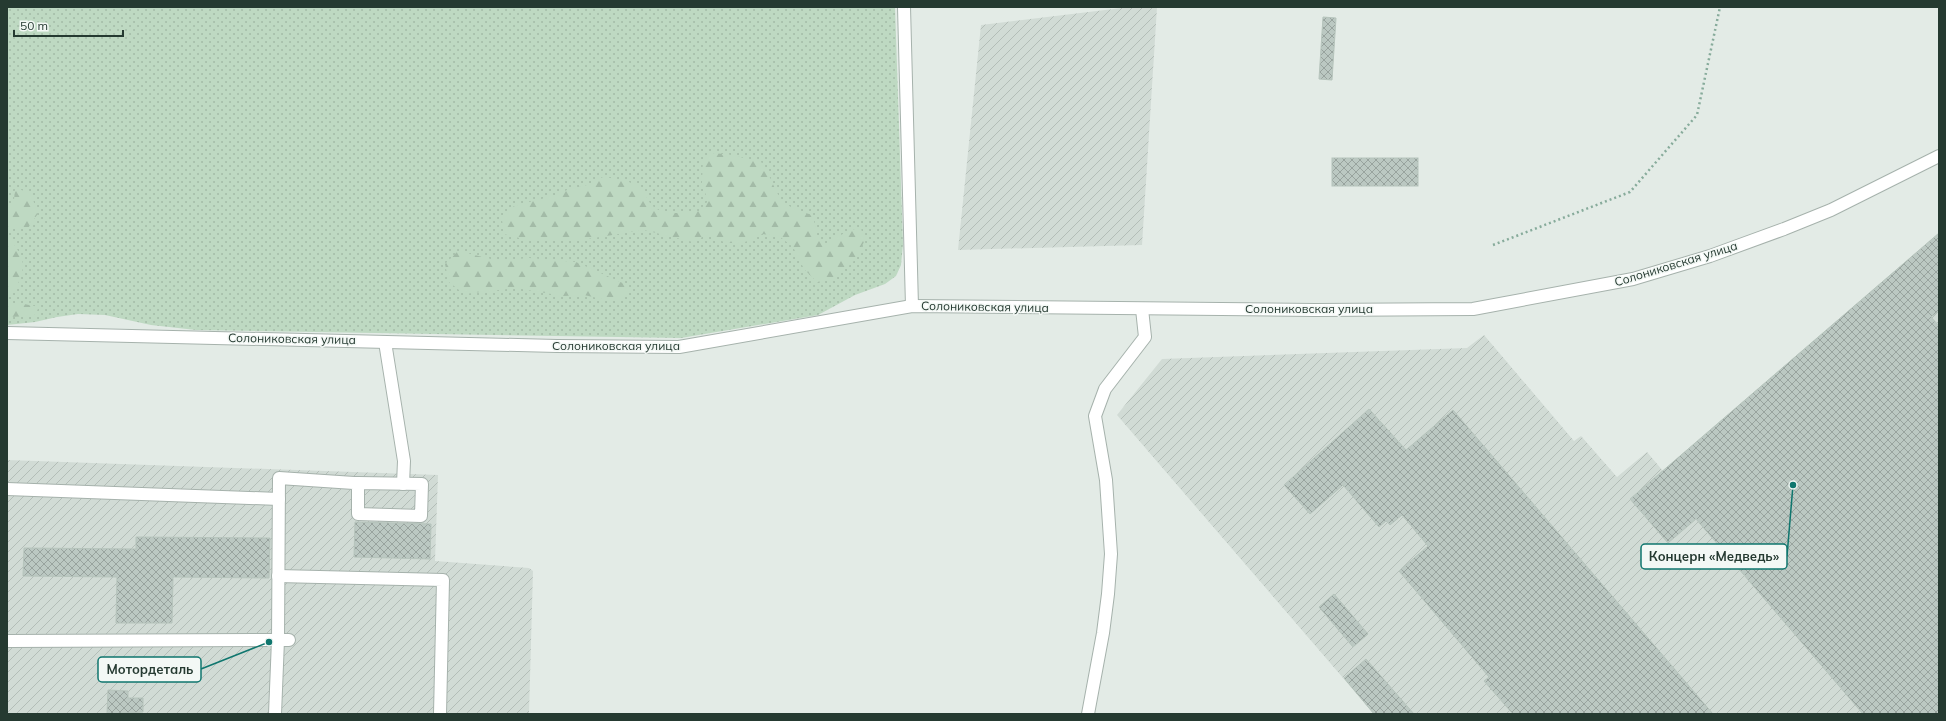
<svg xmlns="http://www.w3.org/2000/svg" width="1946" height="721" viewBox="0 0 1946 721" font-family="Mulish,sans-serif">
  <defs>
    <pattern id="industrial-furrows" width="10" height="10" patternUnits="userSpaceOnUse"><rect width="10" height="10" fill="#d1dbd5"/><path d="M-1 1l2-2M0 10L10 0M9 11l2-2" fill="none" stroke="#b3bdb7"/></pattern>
    <pattern id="grass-dots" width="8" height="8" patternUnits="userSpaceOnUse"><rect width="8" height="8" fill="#bed9c2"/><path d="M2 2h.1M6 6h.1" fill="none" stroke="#a3bba7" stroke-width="1.8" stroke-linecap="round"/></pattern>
    <pattern id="forest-firs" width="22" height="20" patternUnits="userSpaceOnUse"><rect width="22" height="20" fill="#bed9c2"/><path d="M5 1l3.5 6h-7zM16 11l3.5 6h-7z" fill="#a3bba7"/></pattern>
    <pattern id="building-cross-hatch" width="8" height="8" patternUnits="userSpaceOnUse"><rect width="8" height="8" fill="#bbc8c2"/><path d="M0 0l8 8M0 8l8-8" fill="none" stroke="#98a39e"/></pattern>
  </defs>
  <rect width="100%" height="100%" fill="#e3ebe6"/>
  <!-- industrial -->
  <g fill="url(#industrial-furrows)">
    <path d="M1130,7h27l-15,238 -184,5 23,-225z"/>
    <path d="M1939,233v481h-565l-257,-299 45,-56 305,-11 17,-13 90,106 7,-5 36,41 30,-25 16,19z"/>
    <path d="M7,460l431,15 -3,86 94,7 4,3 -4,143h-522z"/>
  </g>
  <!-- grass -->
  <path fill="url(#grass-dots)" d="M7,7h888l8,237 -2,21 -5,11 -11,8 -30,11 -37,20 -137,23 -485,-8 -45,-5 -46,-10 -27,-1 -21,3 -22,5 -28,3z"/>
  <!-- forest -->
  <g fill="url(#forest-firs)">
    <path d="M714,153l18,2 31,8c16,30 12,43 50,52l4,21 6,9 27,-15 11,-2 3,14 -11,20 -18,16 -17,5 -14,-14 -11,-22 -14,-11 -17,-2c-21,13 -34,11 -56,1l-13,7 -49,-12 -57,9h-64l-19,-5 -2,-14 12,-14 43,-11 10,-5 20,-5 16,-8 22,3 18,9c2,4 4,10 7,14 10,14 35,10 49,8l9,-10 -6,-18 1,-25z"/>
    <path d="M15,189c19,2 18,10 22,26l-9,13 -21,-1v-16l7,-11z"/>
    <path d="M7,234c16,24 22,28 8,56l-8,3z"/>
    <path d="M458,251l41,10 30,-3 47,4 51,23 2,8 -8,6h-19l-18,-4 -21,1 -47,-8 -52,6 -15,-12 -4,-18z"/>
    <path d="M7,303l17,1 15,3 -5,9 -27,1z"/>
  </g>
  <!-- building -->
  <g fill="url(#building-cross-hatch)" stroke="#b6c4bc">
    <path d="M1323,17l13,1 -4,62 -13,-1z"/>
    <rect x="1332" y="158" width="86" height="28"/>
    <path d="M1939,233v78l-8,6 8,9v388h-76l-167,-195 -28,24 -38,-44z"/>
    <path d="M1369,409l37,41 47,-40 260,304h-200l-29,-33 5,-4 -90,-106 29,-25 -26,-31 -12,10 -4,-4 -7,6 -36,-42 -33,29 -26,-29z"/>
    <path d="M355,522l76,2 -1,35 -76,-2z"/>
    <path d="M136,537l134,1 -1,40 -96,-1 -1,46h-56l1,-46 -94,-1 1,-28 112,1z"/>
    <path d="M1334,594l34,40 -15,13 -34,-40z"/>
    <path d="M1366,659l48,55h-40l-30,-36z"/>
    <path d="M108,690l20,1v7h15v14l-36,2z"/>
  </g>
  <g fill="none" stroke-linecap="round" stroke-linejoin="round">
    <!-- minor casing -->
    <g stroke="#a6b2ac" stroke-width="14">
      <g id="minor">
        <path d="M904,7l8,299"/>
        <path d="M7,333l550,13 122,1 233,-41 403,4 158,-1 160,-30 77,-23 74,-27 47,-19 108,-54"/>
        <path d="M385,342l19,119 -1,23"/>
        <path d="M7,489l272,10"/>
        <path d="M278,576l165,4 -3,134"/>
        <path d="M7,641l282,-1"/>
        <path d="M275,714l3,-74 1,-162 75,5h4l64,1 -1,32 -63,-2v-31"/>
        <path d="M1088,714l15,-81 5,-39 3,-40 -5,-74 -11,-64 10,-27 40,-52 -3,-28"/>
      </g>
    </g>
    <!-- path -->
    <path stroke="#87ab9b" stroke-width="2.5" stroke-dasharray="2 3" stroke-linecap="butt" d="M1493,245l137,-53 67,-77 23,-108"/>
    <!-- minor -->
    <use href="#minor" stroke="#fff" stroke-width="12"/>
  </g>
  <g text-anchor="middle" stroke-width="3" stroke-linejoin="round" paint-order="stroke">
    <!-- street labels -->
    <g font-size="12" fill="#253a31" stroke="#f3f8f5">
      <text transform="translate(1676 264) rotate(-17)" y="4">Солониковская улица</text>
      <text transform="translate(985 307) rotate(1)" y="4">Солониковская улица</text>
      <text x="1309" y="313">Солониковская улица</text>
      <text transform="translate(292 339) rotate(1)" y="4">Солониковская улица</text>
      <text x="616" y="350">Солониковская улица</text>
    </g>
  </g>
  <!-- callouts -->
  <path fill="none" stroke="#0f766e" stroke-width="1.5" d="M1793 485L1787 556M269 642L201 669"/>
  <g fill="#0f766e" stroke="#f3f8f5" stroke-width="1.5">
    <circle cx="1793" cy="485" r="4"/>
    <circle cx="269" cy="642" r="4"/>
  </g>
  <g fill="#f3f8f5" stroke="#0f766e" stroke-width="1.5">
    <rect x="1641" y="544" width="146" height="25" rx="4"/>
    <rect x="98" y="657" width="103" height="25" rx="4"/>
  </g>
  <g font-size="13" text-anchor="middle" font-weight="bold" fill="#253a31">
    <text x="1714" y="561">Концерн «Медведь»</text>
    <text x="150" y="674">Мотордеталь</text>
  </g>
  <!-- border -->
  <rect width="1946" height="721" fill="none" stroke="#253a31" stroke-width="16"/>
  <!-- scale -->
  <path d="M14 30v6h109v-6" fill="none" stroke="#253a31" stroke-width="2"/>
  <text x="20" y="30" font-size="12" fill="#253a31" stroke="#f3f8f5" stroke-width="3" paint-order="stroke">50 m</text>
</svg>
